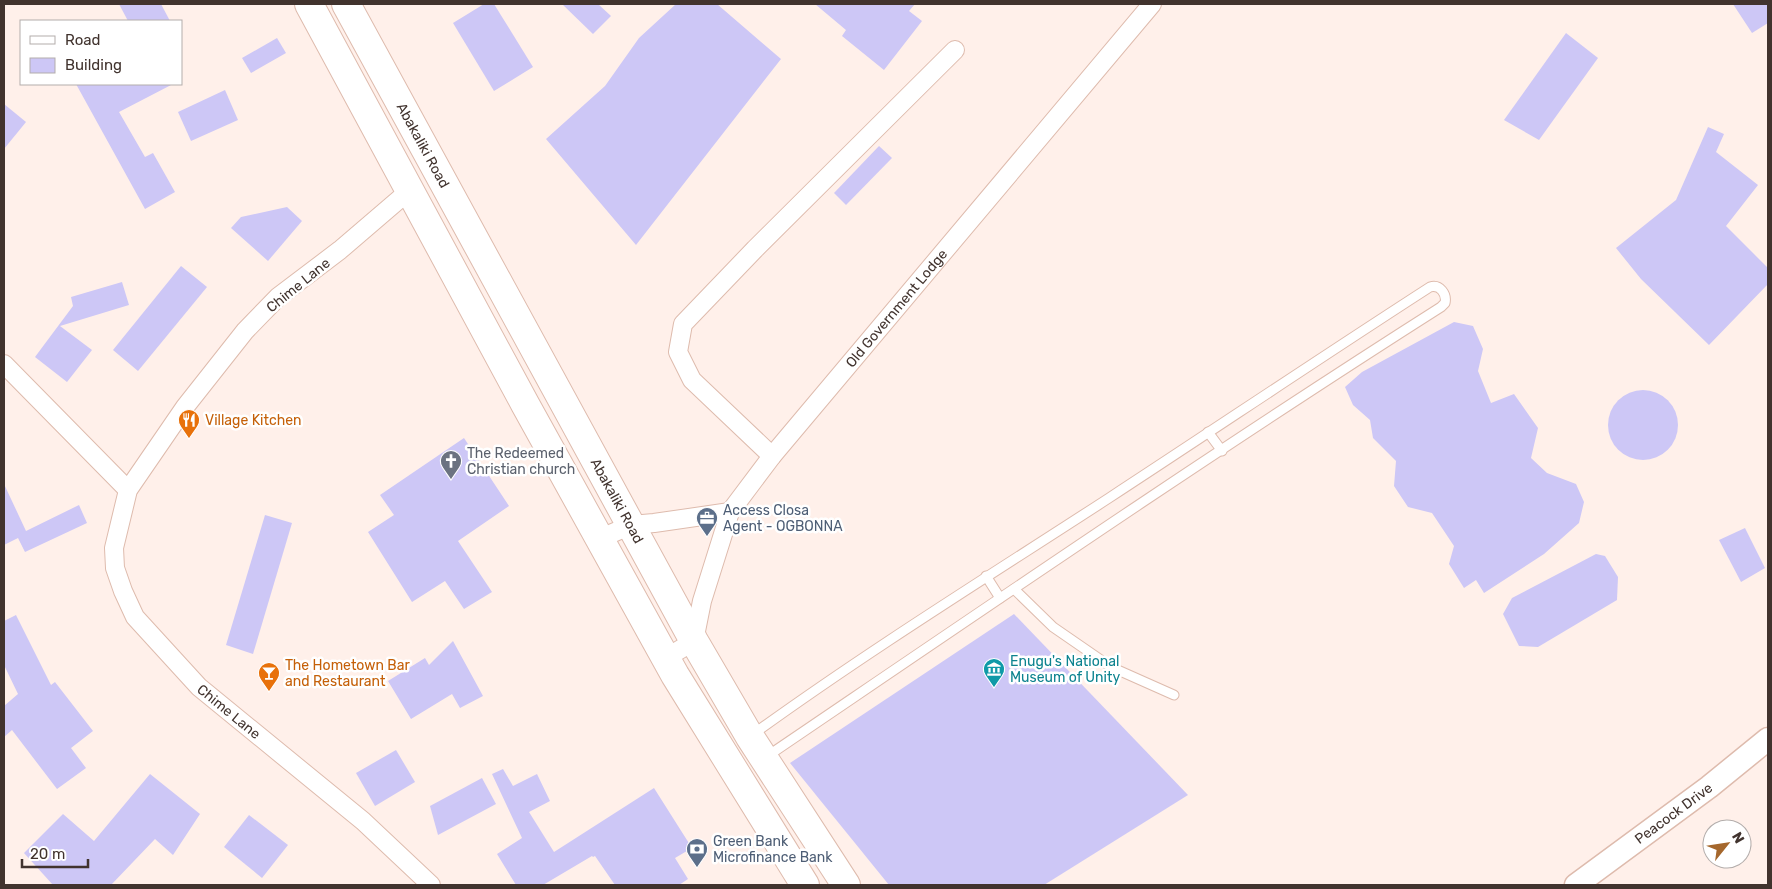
<svg xmlns="http://www.w3.org/2000/svg" width="1772" height="889" viewBox="0 0 1772 889" font-family="Rubik,sans-serif">
  <rect width="100%" height="100%" fill="#fff0ea"/>
  <!-- building -->
  <g fill="#cdc7f6">
    <path d="M119,4h42l9,17h-42z"/>
    <path d="M484,4h10l39,63 -39,24 -41,-68z"/>
    <path d="M562,4h36l13,12 -18,18z"/>
    <path d="M676,4h41l64,55 -145,186 -90,-106 59,-53 34,-48z"/>
    <path d="M815,4h100l-6,7 13,10 -38,49 -42,-34 4,-6z"/>
    <path d="M1733,4h35v19l-16,10z"/>
    <path d="M1566,33l32,25 -59,82 -35,-20z"/>
    <path d="M277,38l9,15 -35,20 -9,-15z"/>
    <path d="M76,84h97l-54,28 26,45 8,-4 22,39 -30,17z"/>
    <path d="M225,90l13,30 -47,21 -13,-29z"/>
    <path d="M4,104l22,18 -22,27z"/>
    <path d="M1708,127l16,7 -8,18 42,33 -32,41 42,42v16l-59,61 -68,-66 -25,-31 60,-48z"/>
    <path d="M879,146l13,12 -46,47 -12,-12z"/>
    <path d="M287,207l15,14 -34,40 -37,-33 10,-11z"/>
    <path d="M181,266l26,21 -69,84 -25,-21z"/>
    <path d="M122,282l7,23 -69,21 32,24 -25,32 -32,-25 38,-51 -2,-9z"/>
    <path d="M1454,322l19,4 10,23 -5,22 13,32 23,-9 24,34 -7,30 16,15 29,11 8,18 -5,21 -35,31 -60,39 -8,-13 -12,8 -15,-24 5,-18 -22,-33 -24,-6 -14,-21 2,-25 -23,-23 -3,-18 -17,-15 -8,-18 17,-15z"/>
    <circle cx="1643" cy="425" r="35"/>
    <path d="M464,438l45,68 -51,35 34,51 -28,17 -19,-28 -33,21 -44,-70 26,-17 -14,-20z"/>
    <path d="M4,484l22,47 53,-26 8,18 -62,29 -7,-14 -14,7z"/>
    <path d="M265,515l27,8 -39,131 -27,-9z"/>
    <path d="M1745,528l20,40 -24,14 -22,-42z"/>
    <path d="M1596,554l9,2 13,21 -1,23 -79,47 -19,-1 -16,-32 9,-16z"/>
    <path d="M1014,614l174,181 -144,90h-155l-99,-122z"/>
    <path d="M16,615l35,70 4,-3 38,49 -22,17 15,20 -29,21 -45,-59 -8,7v-31l14,-12 -14,-29v-44z"/>
    <path d="M453,641l30,55 -23,12 -8,-14 -41,25 -23,-38 37,-23 4,7z"/>
    <path d="M396,750l19,32 -40,24 -19,-33z"/>
    <path d="M503,769l10,17 24,-12 13,27 -21,11 25,40 100,-64 38,60 -17,10 13,21 -9,6h-64l-20,-29 -2,1 -1,-1 -49,29h-27l-19,-31 25,-16 -30,-64z"/>
    <path d="M150,774l50,40 -27,41 -18,-16 -44,46h-58l-29,-32 39,-39 31,27z"/>
    <path d="M482,778l14,26 -58,31 -8,-29z"/>
    <path d="M249,815l39,30 -26,33 -38,-31z"/>
  </g>
  <g fill="none" stroke-linecap="round" stroke-linejoin="round">
    <!-- service casing -->
    <g stroke="#debbad" stroke-width="11">
      <g id="service">
        <path d="M1208,432l14,19"/>
        <path d="M986,576l14,22"/>
        <path d="M1014,589l39,38 58,40 63,28"/>
        <path d="M752,735c116,-84 237,-159 357,-237 107,-70 214,-142 321,-211 10,-3 17,7 15,16l-4,4c-228,145 -451,298 -675,450"/>
      </g>
    </g>
    <!-- minor casing -->
    <g stroke="#debbad" stroke-width="20">
      <g id="minor">
        <path id="s1" d="M410,190l-70,60 -62,47 -33,34 -60,76 -57,83 -14,58 1,20 8,23 12,26 64,70 164,134 68,64"/>
        <path d="M4,364l124,126"/>
        <path d="M772,456l-80,-76 -14,-28 5,-28 72,-75 200,-199"/>
        <path d="M599,539l32,-14 23,-2 76,-11"/>
        <path id="s2" d="M666,658l28,-17 8,-40 28,-89 42,-56 380,-452"/>
      </g>
    </g>
    <!-- tertiary casing -->
    <g stroke="#debbad" stroke-width="25">
      <g id="tertiary">
        <path id="s3" d="M1576,885l133,-98 59,-48"/>
      </g>
    </g>
    <!-- primary casing -->
    <g stroke="#debbad" stroke-width="30">
      <g id="primary">
        <path d="M309,4l216,400 150,271 130,210"/>
        <path id="s4" d="M346,4l348,637 56,96 96,148"/>
      </g>
    </g>
    <!-- service -->
    <use href="#service" stroke="#fff" stroke-width="9"/>
    <!-- minor -->
    <use href="#minor" stroke="#fff" stroke-width="18"/>
    <!-- tertiary -->
    <use href="#tertiary" stroke="#fff" stroke-width="22"/>
    <!-- primary -->
    <use href="#primary" stroke="#fff" stroke-width="28"/>
  </g>
  <!-- icons -->
  <defs>
    <g id="restaurant-pin" transform="scale(1.125)"><path d="M0 17L-7.5 6A9.5 9.5 0 1 1 7.5 6Z" fill="#e8710a" stroke="#fff"/><path d="M-5-6h1v4h1v-4h1v4h1v-4h1v5L-1.5 .5V6h-2V.5L-5-1ZM5-6V6H3V1.5H1.5Q1.5-4 5-6Z" fill="#fff"/></g>
    <g id="church-pin" transform="scale(1.125)"><path d="M0 17L-7.5 6A9.5 9.5 0 1 1 7.5 6Z" fill="#6b7280" stroke="#fff"/><path d="M-1.2-6h2.4v3.5h3.3v2.4h-3.3V6h-2.4V-.1h-3.3v-2.4h3.3Z" fill="#fff"/></g>
    <g id="office-pin" transform="scale(1.125)"><path d="M0 17L-7.5 6A9.5 9.5 0 1 1 7.5 6Z" fill="#5c6f8a" stroke="#fff"/><path d="M-6-3h4V-5.5h4V-3h4V5H-6ZM-1-4.5V-3h2v-1.5ZM-6 0V1H6V0Z" fill="#fff"/></g>
    <g id="museum-pin" transform="scale(1.125)"><path d="M0 17L-7.5 6A9.5 9.5 0 1 1 7.5 6Z" fill="#0f9aa8" stroke="#fff"/><path d="M0-6L6-3V-2H-6V-3ZM-5-1h2V3h-2ZM-1-1h2V3h-2ZM3-1h2V3H3ZM-6 4H6V6H-6Z" fill="#fff"/></g>
    <g id="bar-pin" transform="scale(1.125)"><path d="M0 17L-7.5 6A9.5 9.5 0 1 1 7.5 6Z" fill="#e8710a" stroke="#fff"/><path d="M-6-5H6L.8 .8V4.5H3.5V6h-7V4.5H-.8V.8Z" fill="#fff"/></g>
    <g id="bank-pin" transform="scale(1.125)"><path d="M0 17L-7.5 6A9.5 9.5 0 1 1 7.5 6Z" fill="#5c6f8a" stroke="#fff"/><path d="M-6-4H6V4H-6ZM0-2.3a2.3 2.3 0 1 0 0 4.6a2.3 2.3 0 1 0 0-4.6Z" fill="#fff"/></g>
  </defs>
  <g fill-rule="evenodd">
    <use href="#restaurant-pin" x="189" y="420"/>
    <use href="#church-pin" x="451" y="461"/>
    <use href="#office-pin" x="707" y="518"/>
    <use href="#museum-pin" x="994" y="669"/>
    <use href="#bar-pin" x="269" y="673"/>
    <use href="#bank-pin" x="697" y="849"/>
  </g>
  <g text-anchor="middle" stroke-width="5" stroke-linejoin="round" paint-order="stroke">
    <!-- street labels -->
    <g font-size="14" fill="#41332e" stroke="#fff">
      <text dy="5" stroke="none"><textPath href="#s4" startOffset="161">Abakaliki Road</textPath></text>
      <text transform="translate(298 285) rotate(-39)" y="5">Chime Lane</text>
      <text dy="5" stroke="none"><textPath href="#s2" startOffset="430">Old Government Lodge</textPath></text>
      <text dy="5" stroke="none"><textPath href="#s4" startOffset="566">Abakaliki Road</textPath></text>
      <text dy="5" stroke="none"><textPath href="#s1" startOffset="681">Chime Lane</textPath></text>
      <text dy="5" stroke="none"><textPath href="#s3" startOffset="121">Peacock Drive</textPath></text>
    </g>
    <!-- food labels -->
    <g font-size="14" fill="#c56008" stroke="#fff" text-anchor="start">
      <text x="205" y="425">Village Kitchen</text>
      <text x="285" y="670">The Hometown Bar<tspan x="285" dy="16">and Restaurant</tspan></text>
    </g>
    <!-- worship labels -->
    <g font-size="14" fill="#5b616d" stroke="#fff" text-anchor="start">
      <text x="467" y="458">The Redeemed<tspan x="467" dy="16">Christian church</tspan></text>
    </g>
    <!-- service labels -->
    <g font-size="14" fill="#4e5e75" stroke="#fff" text-anchor="start">
      <text x="723" y="515">Access Closa<tspan x="723" dy="16">Agent - OGBONNA</tspan></text>
      <text x="713" y="846">Green Bank<tspan x="713" dy="16">Microfinance Bank</tspan></text>
    </g>
    <!-- culture labels -->
    <g font-size="14" fill="#0d838f" stroke="#fff" text-anchor="start">
      <text x="1010" y="666">Enugu's National<tspan x="1010" dy="16">Museum of Unity</tspan></text>
    </g>
  </g>
  <!-- border -->
  <rect width="1772" height="889" fill="none" stroke="#41332e" stroke-width="10"/>
  <!-- legend -->
  <rect x="20" y="20" width="162" height="65" fill="#ffffff" stroke="#b3adab"/>
  <rect x="30" y="36" width="25" height="8" fill="#ffffff" stroke="#b3adab"/>
  <text x="65" y="45" font-size="15" fill="#41332e">Road</text>
  <rect x="30" y="58" width="25" height="15" fill="#cdc7f6" stroke="#b3adab"/>
  <text x="65" y="70" font-size="15" fill="#41332e">Building</text>
  <!-- north arrow -->
  <g transform="translate(1727 844) rotate(60)"><circle r="24" fill="#ffffff" stroke="#b3adab"/>
  <path d="M0-4L9 19L0 12L-9 19Z" fill="#a5672c"/>
  <text y="-8" font-size="14" font-weight="bold" text-anchor="middle" fill="#41332e">N</text>
  </g>
  <!-- scale -->
  <path d="M22 859v8h66v-8" fill="none" stroke="#41332e" stroke-width="2.5"/>
  <text x="30" y="859" font-size="15" fill="#41332e" stroke="#ffffff" stroke-width="4" paint-order="stroke">20 m</text>
</svg>
